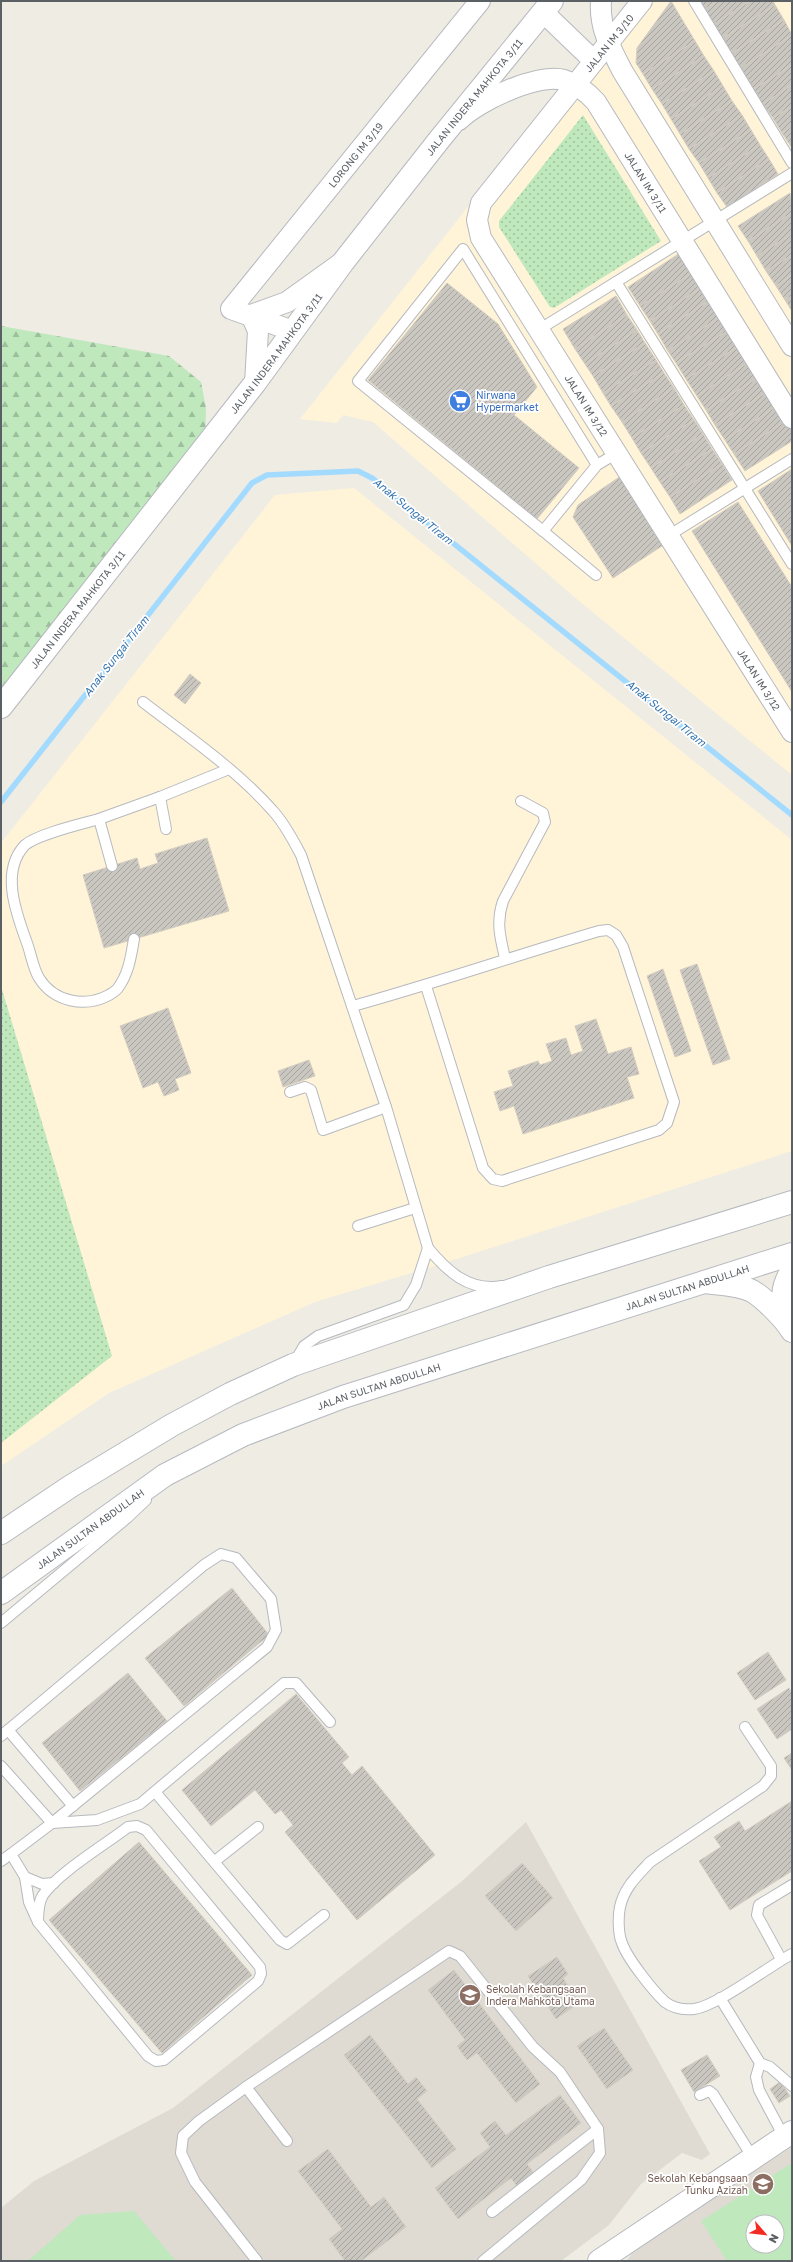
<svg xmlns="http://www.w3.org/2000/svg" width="793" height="2262" viewBox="0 0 793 2262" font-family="'Golos Text',sans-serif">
  <defs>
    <pattern id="forest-firs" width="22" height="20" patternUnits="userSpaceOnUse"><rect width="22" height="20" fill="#bfe8bd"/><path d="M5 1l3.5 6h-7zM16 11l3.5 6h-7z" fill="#9ebf9d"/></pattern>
    <pattern id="park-dots" width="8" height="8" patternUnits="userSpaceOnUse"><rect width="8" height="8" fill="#bfe8bd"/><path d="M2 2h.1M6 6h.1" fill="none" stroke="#9ebf9d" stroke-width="1.8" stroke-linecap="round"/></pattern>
    <pattern id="building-hatch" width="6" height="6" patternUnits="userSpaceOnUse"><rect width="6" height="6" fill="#cac6c0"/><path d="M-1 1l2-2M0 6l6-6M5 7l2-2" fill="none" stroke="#a7a4a0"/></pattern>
  </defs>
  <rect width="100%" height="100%" fill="#efece3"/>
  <!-- commercial -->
  <g fill="#fff4d8">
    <path d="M631,1h161v774l-213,-174 -206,-179 -30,-7 -6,8 -37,-4z"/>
    <path d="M354,488l438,352v311l-354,114 -123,37 -206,91 -108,73v-623l274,-348z"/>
  </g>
  <!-- education -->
  <g fill="#dfdbd2" fill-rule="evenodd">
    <path d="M526,1822l184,332 -8,6 -20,-7 -41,31 -32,41 -48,36h-560v-53l33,-27 139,-73 288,-226z"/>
    <path d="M792,2147v114h-166l10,-13 20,-14zM753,2222h24v24h-24z"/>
  </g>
  <!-- green -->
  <g fill="#bfe8bd" fill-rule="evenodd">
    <path d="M792,2163v98h-65l-26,-40zM753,2222h24v24h-24z"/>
    <path d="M134,2211l42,50h-148l52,-46z"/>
  </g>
  <!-- forest -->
  <path fill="url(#forest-firs)" d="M1,326l168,30 32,26 5,26 -1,40 -204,257z"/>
  <!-- park -->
  <g fill="url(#park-dots)">
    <path d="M583,115l78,126 -107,67 -4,-1 -51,-80v-6z"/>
    <path d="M1,986l111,370 -111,87z"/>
  </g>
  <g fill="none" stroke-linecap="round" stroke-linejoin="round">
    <!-- stream -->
    <path stroke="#a3daff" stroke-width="5.5" d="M1,802l251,-319 15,-8 91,-4 14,7 420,337"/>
  </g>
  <!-- building -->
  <g fill="url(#building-hatch)" stroke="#d4cdc1">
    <path d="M671,1l24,40 -52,33 -7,-11 1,-15z"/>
    <path d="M699,1h19l-13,8z"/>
    <path d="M718,1h32l-36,23 -9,-15z"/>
    <path d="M750,1h23l2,4 -52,33 -9,-14z"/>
    <path d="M775,5l9,15 -52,33 -9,-15z"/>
    <path d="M784,20l8,15 -51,33 -9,-15z"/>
    <path d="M792,35v30l-38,24 -13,-21z"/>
    <path d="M695,41l9,15 -52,33 -9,-15z"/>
    <path d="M704,56l10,15 -52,33 -10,-15z"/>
    <path d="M792,65v20l-29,19 -9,-15z"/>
    <path d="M714,71l9,15 -52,33 -9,-15z"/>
    <path d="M792,85v21l-19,12 -10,-14z"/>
    <path d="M723,86l9,15 -52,33 -9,-15z"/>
    <path d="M732,101l10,14 -53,34 -9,-15z"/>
    <path d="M792,106v20l-10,7 -9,-15z"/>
    <path d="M742,115l9,15 -52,33 -10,-14z"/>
    <path d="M792,126v22l-10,-15z"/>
    <path d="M751,130l9,15 -52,33 -9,-15z"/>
    <path d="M760,145l9,14 -52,34 -9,-15z"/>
    <path d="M769,159l9,15 -51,33 -10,-14z"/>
    <path d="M790,193l2,20 -44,28 -10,-15z"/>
    <path d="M792,213v21l-35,22 -9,-15z"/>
    <path d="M792,234v21l-26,16 -9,-15z"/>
    <path d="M680,253l12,20 -52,33 -12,-19z"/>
    <path d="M792,255v20l-16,11 -10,-15z"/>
    <path d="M692,273l10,14 -52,34 -10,-15z"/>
    <path d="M792,275v21l-7,4 -9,-14z"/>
    <path d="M447,283l51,41 39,63 -23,28 65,53 -42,51 -169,-139z"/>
    <path d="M702,287l8,13 -52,34 -8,-13z"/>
    <path d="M616,296l11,19 -52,34 -12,-20z"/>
    <path d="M792,296v15l-7,-11z"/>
    <path d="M710,300l10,17 -52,34 -10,-17z"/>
    <path d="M627,315l10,15 -52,34 -10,-15z"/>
    <path d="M720,317l9,13 -53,33 -8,-12z"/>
    <path d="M637,330l8,13 -52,33 -8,-12z"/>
    <path d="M729,330l10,16 -53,33 -10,-16z"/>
    <path d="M645,343l11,17 -53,33 -10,-17z"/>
    <path d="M739,346l10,16 -52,34 -11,-17z"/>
    <path d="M656,360l8,13 -53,33 -8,-13z"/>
    <path d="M749,362l10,15 -53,33 -9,-14z"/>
    <path d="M664,373l10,15 -52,34 -11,-16z"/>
    <path d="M759,377l8,15 -52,33 -9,-15z"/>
    <path d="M674,388l10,17 -52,33 -10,-16z"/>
    <path d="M767,392l10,14 -52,34 -10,-15z"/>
    <path d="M684,405l10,15 -53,33 -9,-15z"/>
    <path d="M777,406l9,15 -52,33 -9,-14z"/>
    <path d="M694,420l9,14 -52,34 -10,-15z"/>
    <path d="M786,421l6,10v10l-47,30 -11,-17z"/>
    <path d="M703,434l9,15 -52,33 -9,-14z"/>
    <path d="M712,449l10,15 -52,33 -10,-15z"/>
    <path d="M722,464l10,16 -52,34 -10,-17z"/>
    <path d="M792,469v77l-34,-55z"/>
    <path d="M621,476l44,68 -52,34 -40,-61 5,-12z"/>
    <path d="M738,502l54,85v105l-100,-161z"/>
    <path d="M190,674l11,9 -16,21 -11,-9z"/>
    <path d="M207,838l22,73 -125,37 -21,-73 54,-17 3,11 18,-6 -3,-9z"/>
    <path d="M697,964l33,95 -17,6 -33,-95z"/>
    <path d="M663,969l28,82 -16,6 -28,-81z"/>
    <path d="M168,1008l23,65 -16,6 4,11 -15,6 -6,-14 -15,6 -23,-62z"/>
    <path d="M596,1019l12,35 23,-7 8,27 -12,3 7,21 -111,36 -9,-28 -14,5 -6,-19 19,-6 -5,-15 30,-10 2,4 12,-4 -6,-17 20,-6 5,17 12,-4 -8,-25z"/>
    <path d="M309,1060l6,16 -32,11 -5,-16z"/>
    <path d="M232,1588l37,47 -85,71 -39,-48z"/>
    <path d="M768,1652l18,28 -31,20 -18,-27z"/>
    <path d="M128,1673l39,48 -87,70 -38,-48z"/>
    <path d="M789,1688l3,6v35l-15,10 -20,-30z"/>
    <path d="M296,1694l53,63 -7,6 10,12 10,-9 73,89 -78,65 -72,-88 8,-7 -12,-15 -6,4 -20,-24 -44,36 -29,-36z"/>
    <path d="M792,1753v17l-8,-12z"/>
    <path d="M792,1801v70l-62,39 -31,-49 22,-14 -7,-10 25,-16 6,10z"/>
    <path d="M139,1842l113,133 -90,78 -113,-133z"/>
    <path d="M522,1863l31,35 -37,33 -31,-35z"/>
    <path d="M557,1957l11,17 -5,4 16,25 -23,16 -28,-43z"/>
    <path d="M454,1970l86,114 -24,19 -39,-50 -10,7 -10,-14 8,-6 -37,-50z"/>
    <path d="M604,2028l29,42 -26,19 -30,-43z"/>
    <path d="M370,2035l38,49 8,-7 11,14 -10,8 39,50 -24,19 -88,-113z"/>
    <path d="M707,2055l13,21 -26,16 -13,-22z"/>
    <path d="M780,2082l10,14 -11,7 -9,-14z"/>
    <path d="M560,2095l21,28 -54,41 9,12 -17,13 -8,-11 -53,41 -23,-31 55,-41 -10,-14 15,-12 11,14z"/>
    <path d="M328,2149l43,58 13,-10 22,30 -45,34h-16l-16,-22 13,-10 -44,-58z"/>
  </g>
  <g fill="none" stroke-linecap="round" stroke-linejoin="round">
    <!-- service casing -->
    <g stroke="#b6b9be" stroke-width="12">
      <g id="service">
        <path d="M694,1l98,162"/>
        <path d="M616,282l176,282"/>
        <path d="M540,329l252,-156"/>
        <path d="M597,465l-134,-216 -105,132 185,150 54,-66 20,-12"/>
        <path d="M543,531l53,44"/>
        <path d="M668,536l124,-77"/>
        <path d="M143,702c44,34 93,67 130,109 12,13 20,29 28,44l85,252 42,141c19,23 41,44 74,38"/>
        <path d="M160,797l6,32"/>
        <path d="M99,819l61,-22 69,-28"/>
        <path d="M112,866l-13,-47c-18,5 -61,15 -74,26 -25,26 -9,68 2,98 4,11 6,25 12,35 15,24 46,30 70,17 3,-2 7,-4 9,-7 11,-15 13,-32 16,-49"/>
        <path d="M505,958c-5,-21 -9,-36 -2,-57l42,-79 -2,-9 -22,-12"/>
        <path d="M353,1006c83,-23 164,-51 246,-75l9,-1 8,5 7,12 51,155 -7,21 -8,7 -157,51 -9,-2 -10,-11 -57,-182"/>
        <path d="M290,1092l15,-5 6,3 12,40 63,-23"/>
        <path d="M358,1226l57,-18"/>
        <path d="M295,1361l9,-15 14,-10 86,-31 12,-20 12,-37"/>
        <path d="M1,1623l126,-105 19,-18"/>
        <path d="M745,1727l26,39v10l-8,10 -113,76c-13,14 -26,26 -30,45 -2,9 -2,27 2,36 5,15 31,48 43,59 8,6 19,8 29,7 23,-3 75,-43 98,-55"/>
        <path d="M8,1730l65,76"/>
        <path d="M1,1736l203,-171 17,-11 15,4 35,41 5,31 -9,17 -215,176 -41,31 14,23 4,25 9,20"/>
        <path d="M1,1766l51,57"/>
        <path d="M156,1793l124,147 7,4 37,-29"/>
        <path d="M52,1823l45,-3 43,-16 144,-121h12l34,39"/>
        <path d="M137,1826l9,4 114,137 1,7 -3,7 -94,79 -8,1 -8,-5 -110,-134c0,-9 0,-19 5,-27 15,-22 63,-51 85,-68z"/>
        <path d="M1,1861l10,-7"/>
        <path d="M215,1861l43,-34"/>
        <path d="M25,1877l17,7 12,-1"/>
        <path d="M781,1959l-24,-44 2,-10 33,-20"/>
        <path d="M720,1998l40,65 10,4 22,19"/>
        <path d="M760,2063l-4,14 3,13 25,47"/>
        <path d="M246,2087l41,54"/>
        <path d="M700,2095l9,-4 4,3 40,64"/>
        <path d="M492,2212l106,-83"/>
        <path d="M257,2261l-62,-79 -14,-29 2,-17 16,-15 47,-34 203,-136 11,5 73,91 27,25 38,57 2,24 -19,27 -98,81"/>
      </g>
    </g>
    <!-- minor casing -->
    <g stroke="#b6b9be" stroke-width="22">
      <g id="minor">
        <path d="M601,1c-2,27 10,48 22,71l169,274"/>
        <path id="s1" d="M642,1l-161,202 -4,17 4,18 311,494"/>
        <path d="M543,12l51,49"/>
        <path id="s2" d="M459,120c19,-19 78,-47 105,-40 13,4 23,12 32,22l196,316"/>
        <path d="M251,315l36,-13 53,-38"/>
        <path d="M251,315l7,16 -3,52"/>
        <path id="s3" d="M293,331l-62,-22 249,-308"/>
      </g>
    </g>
    <!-- tertiary casing -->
    <g stroke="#b6b9be" stroke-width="24">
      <g id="tertiary">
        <path id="s4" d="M1,707l254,-324 89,-122 95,-121 113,-139"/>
        <path d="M705,1282c15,2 33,2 47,9 12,7 33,28 40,40"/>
        <path d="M788,1323c-5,-22 -9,-32 4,-53"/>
        <path d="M599,2261l193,-129"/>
      </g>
    </g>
    <!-- secondary casing -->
    <g stroke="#b6bac0" stroke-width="24">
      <g id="secondary">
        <path d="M1,1533l70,-47 101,-61 58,-31 63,-29 256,-88 243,-75"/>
        <path id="s5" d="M1,1593l164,-118 78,-40 100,-38 449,-143"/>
      </g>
    </g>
    <!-- service -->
    <use href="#service" stroke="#fff" stroke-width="10"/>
    <!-- minor -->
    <use href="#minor" stroke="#fff" stroke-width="20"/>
    <!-- tertiary -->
    <use href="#tertiary" stroke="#fff" stroke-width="22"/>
    <!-- secondary -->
    <use href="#secondary" stroke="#fff" stroke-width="22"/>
  </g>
  <!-- icons -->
  <defs>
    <g id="supermarket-disc" transform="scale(1.15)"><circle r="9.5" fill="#3f7fe0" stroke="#fff"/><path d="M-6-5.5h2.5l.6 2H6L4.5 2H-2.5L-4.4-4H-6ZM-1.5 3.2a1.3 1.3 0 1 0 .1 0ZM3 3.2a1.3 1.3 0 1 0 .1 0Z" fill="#fff"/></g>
    <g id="school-disc" transform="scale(1.15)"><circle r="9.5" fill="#8d6e63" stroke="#fff"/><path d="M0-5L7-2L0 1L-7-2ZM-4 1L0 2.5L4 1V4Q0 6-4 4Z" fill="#fff"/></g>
  </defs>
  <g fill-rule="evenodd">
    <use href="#supermarket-disc" x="460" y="401"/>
    <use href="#school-disc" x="470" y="1995"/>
    <use href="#school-disc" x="763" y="2184"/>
  </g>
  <g text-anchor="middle" stroke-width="3.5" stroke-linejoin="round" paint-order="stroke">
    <!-- street labels -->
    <g font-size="10" fill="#5b6065" stroke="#fff">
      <text transform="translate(609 43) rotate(-51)" y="4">JALAN IM 3/10</text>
      <text dy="4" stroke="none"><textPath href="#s4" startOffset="772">JALAN INDERA MAHKOTA 3/11</textPath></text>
      <text dy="4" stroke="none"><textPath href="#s3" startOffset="264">LORONG IM 3/19</textPath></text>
      <text dy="4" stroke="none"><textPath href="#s2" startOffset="249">JALAN IM 3/11</textPath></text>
      <text dy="4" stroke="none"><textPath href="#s4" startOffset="448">JALAN INDERA MAHKOTA 3/11</textPath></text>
      <text dy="4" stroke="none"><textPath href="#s1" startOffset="492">JALAN IM 3/12</textPath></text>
      <text dy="4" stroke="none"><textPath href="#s4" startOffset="124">JALAN INDERA MAHKOTA 3/11</textPath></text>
      <text dy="4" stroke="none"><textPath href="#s1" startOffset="816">JALAN IM 3/12</textPath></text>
      <text dy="4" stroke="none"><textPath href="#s5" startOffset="758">JALAN SULTAN ABDULLAH</textPath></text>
      <text dy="4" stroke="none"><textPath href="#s5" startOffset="434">JALAN SULTAN ABDULLAH</textPath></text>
      <text dy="4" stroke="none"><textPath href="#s5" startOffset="110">JALAN SULTAN ABDULLAH</textPath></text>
    </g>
    <!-- shop labels -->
    <g font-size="10" fill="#366cbe" stroke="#fff" text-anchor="start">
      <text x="476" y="399">Nirwana<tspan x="476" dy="12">Hypermarket</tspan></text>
    </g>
    <!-- education labels -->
    <g font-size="10" fill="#785e54" stroke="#fff" text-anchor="start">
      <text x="486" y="1993">Sekolah Kebangsaan<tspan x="486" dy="12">Indera Mahkota Utama</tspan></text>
      <text x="748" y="2182" text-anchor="end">Sekolah Kebangsaan<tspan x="748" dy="12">Tunku Azizah</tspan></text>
    </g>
    <!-- water labels -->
    <g font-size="11" font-style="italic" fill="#3675af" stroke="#fff">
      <text transform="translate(413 511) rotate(39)" y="4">Anak Sungai Tiram</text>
      <text transform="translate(116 656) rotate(-52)" y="4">Anak Sungai Tiram</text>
      <text transform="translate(666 713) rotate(39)" y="4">Anak Sungai Tiram</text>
    </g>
  </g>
  <!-- border -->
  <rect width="793" height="2262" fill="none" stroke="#5b6065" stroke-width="4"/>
  <!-- north arrow -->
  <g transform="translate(765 2234) rotate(118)"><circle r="19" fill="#ffffff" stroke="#bdbfc1"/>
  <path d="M0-3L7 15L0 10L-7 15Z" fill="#f52b22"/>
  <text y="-6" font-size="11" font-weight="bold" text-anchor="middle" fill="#5b6065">N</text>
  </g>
</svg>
